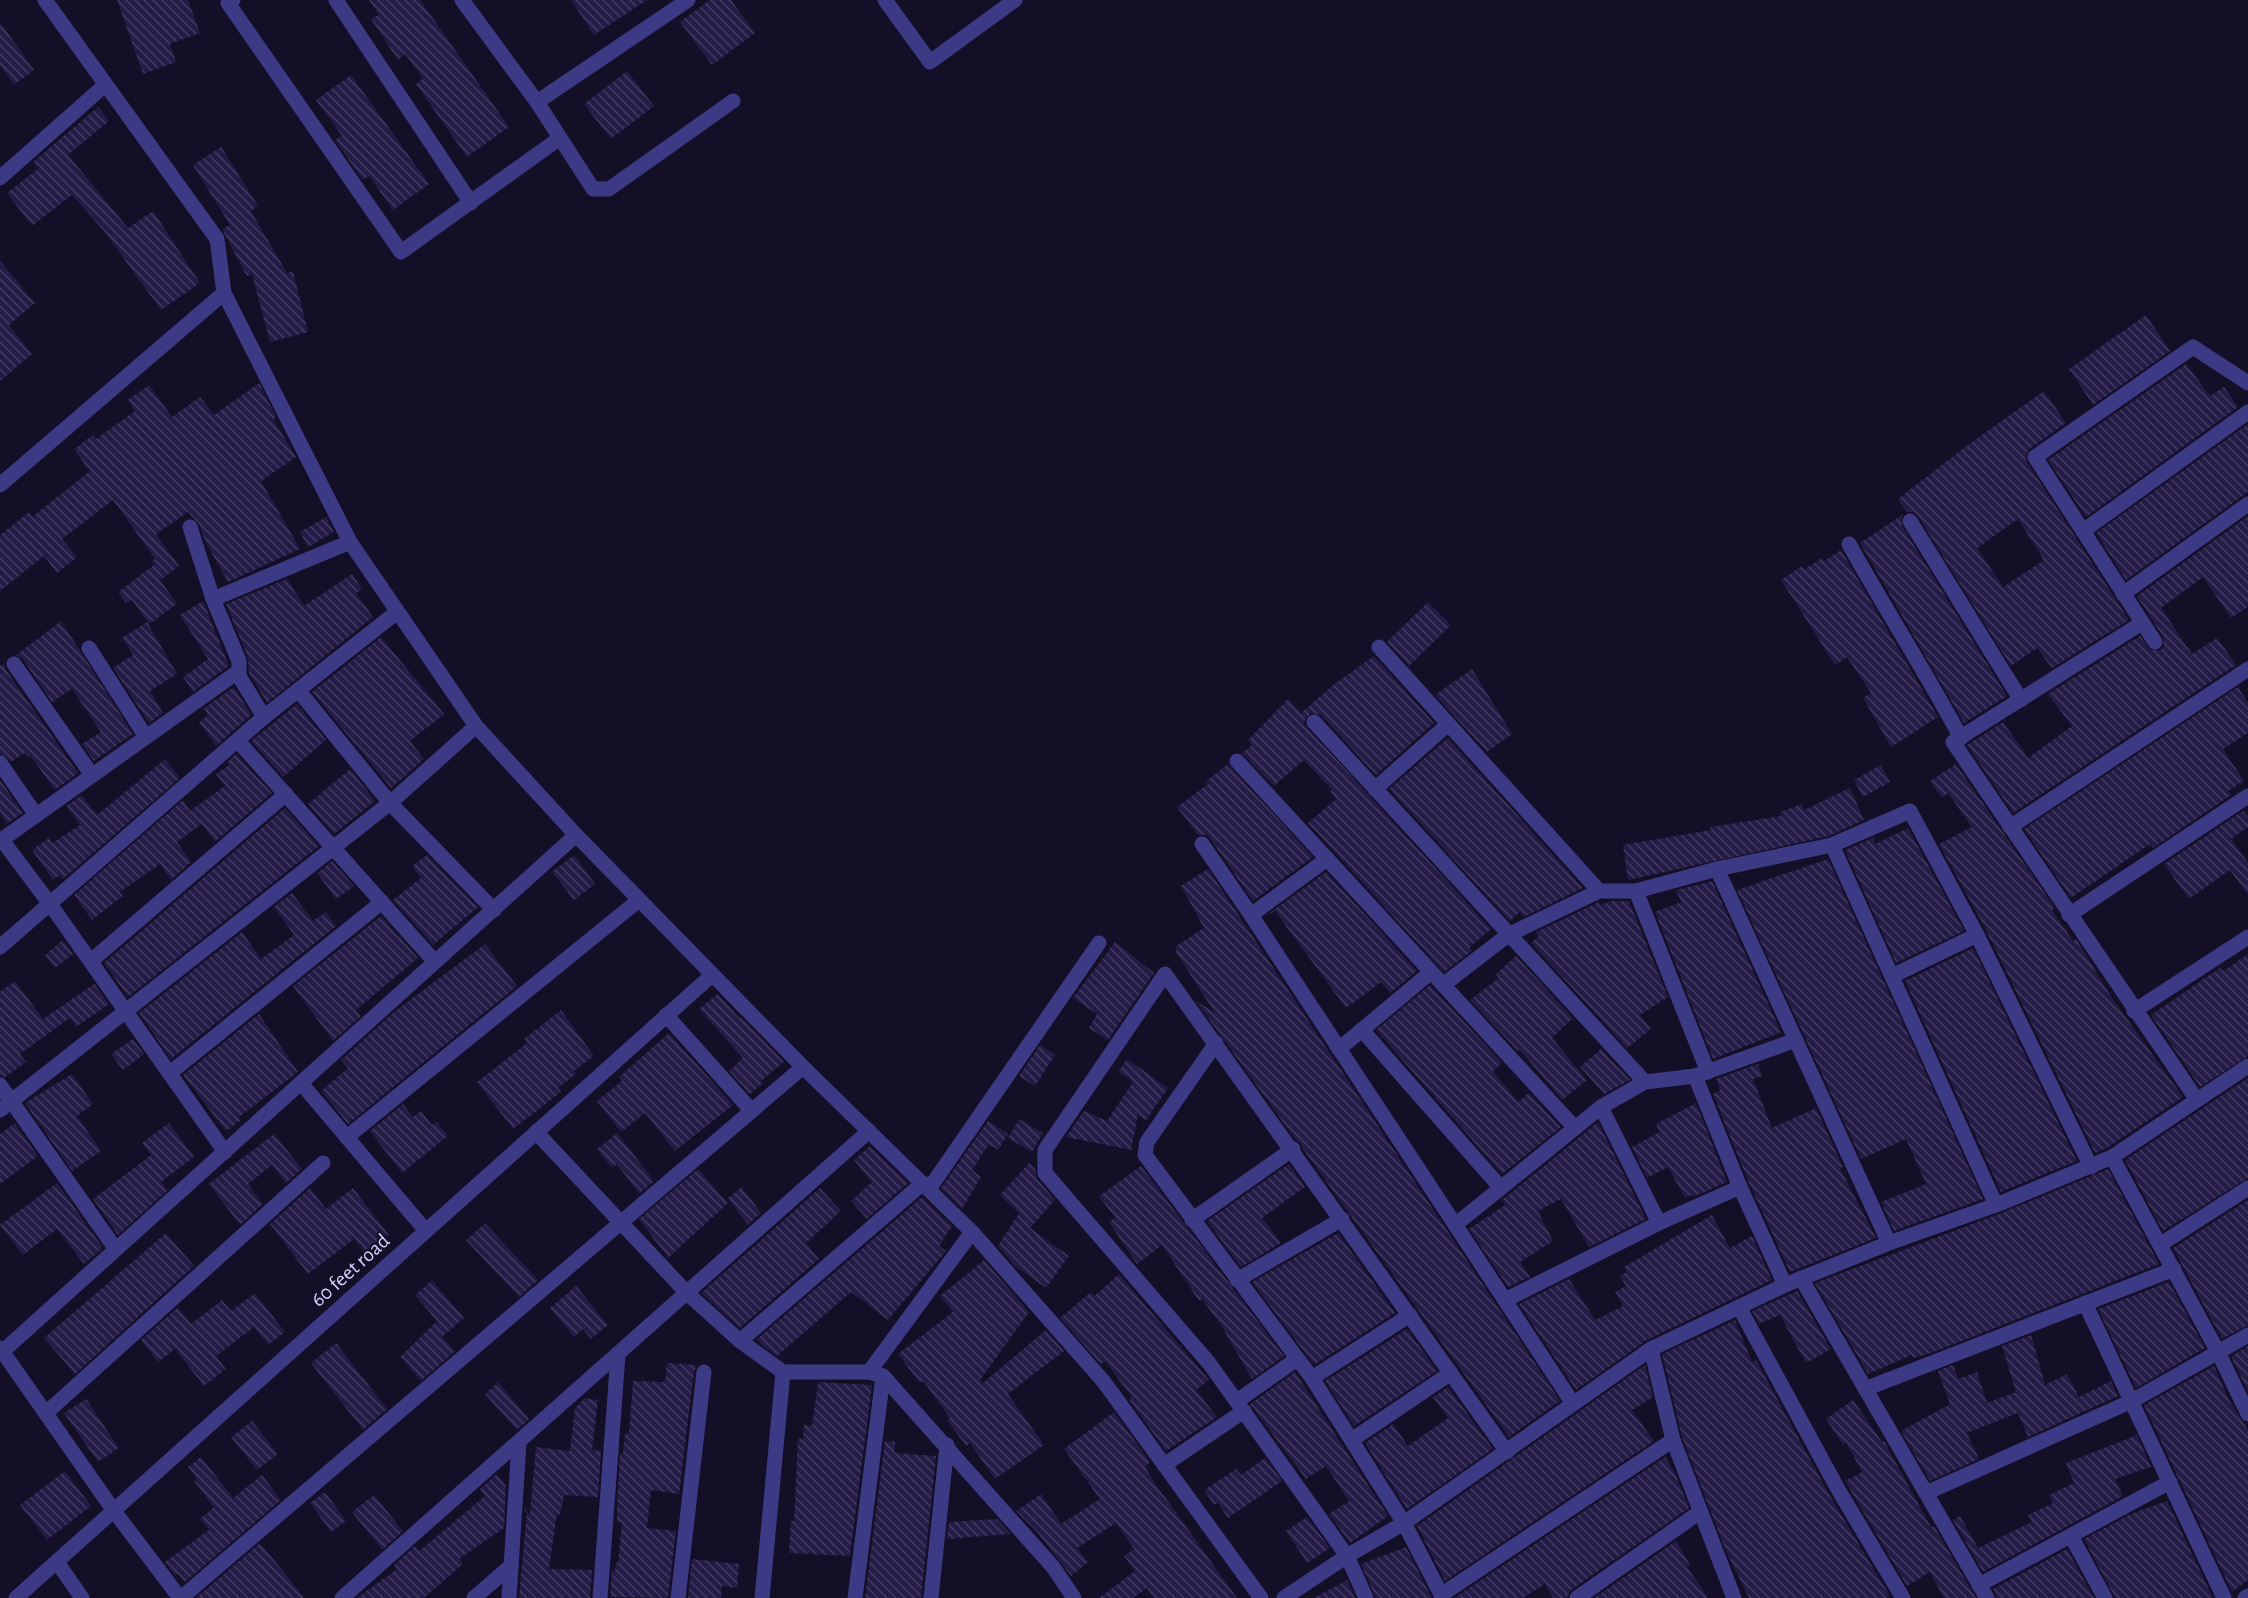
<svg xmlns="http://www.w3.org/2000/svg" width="2248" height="1598" viewBox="0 0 2248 1598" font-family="'Alegreya Sans',sans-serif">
  <defs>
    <pattern id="building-back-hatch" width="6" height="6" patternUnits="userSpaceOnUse" patternTransform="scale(1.5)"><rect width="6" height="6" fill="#241b47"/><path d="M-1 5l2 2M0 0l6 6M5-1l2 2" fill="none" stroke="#433b63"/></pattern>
  </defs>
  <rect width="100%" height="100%" fill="#130f26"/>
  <!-- building -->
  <g fill="url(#building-back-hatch)" fill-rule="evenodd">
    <path d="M117,0h71l12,33 -30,11 6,18 -33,12z"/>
    <path d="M369,0h51l89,127 -42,30 -51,-73 7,-5 -18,-25 -7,6 -27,-41 8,-4z"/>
    <path d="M571,0h76l-53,35z"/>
    <path d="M710,0h21l24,33 -43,32 -32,-43z"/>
    <path d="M0,22l34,48 -20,15 -14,-20z"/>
    <path d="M627,71l27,35 -43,33 -27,-35z"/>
    <path d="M351,75l78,109 -36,26 -24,-34 -6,4 -28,-40 7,-4 -26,-36z"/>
    <path d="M98,107l11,14 -41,34 60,73 25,-17 47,72 -39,27 -57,-79 -32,-36 -40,31 -25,-33 31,-24 -5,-7z"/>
    <path d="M221,147l37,59 -7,5 36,62 6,-2 15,61 -38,10 -18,-68 -5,2 -25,-47 8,-4 -37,-60z"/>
    <path d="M0,261l35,42 -26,22 23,29 -32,27z"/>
    <path d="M2146,315l24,36 -77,54 -24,-36z"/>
    <path d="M2186,364l24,32 14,-9 14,20 -152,110 -38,-57z"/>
    <path d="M259,383l17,34 -3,2 23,38 -35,24 39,68 -72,33 -23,-41 -6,-17 -11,-12 -32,22 23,32 -19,14 17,24 -28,20 -17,-24 -6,3 -8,-11 36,-27 -2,-4 3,-2 -42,-59 -51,39 15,18 -20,16 -13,-17 -44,35v-56l29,-23 3,5 58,-46 -16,-22 19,-14 3,4 39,-28 -7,-11 21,-15 23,32 28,-20 14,18z"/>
    <path d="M2044,391l22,32 -37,26 -4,8 2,5 102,158 -77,48 -15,-20 -26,18 -93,-150 -4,-4h-7l-9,-13 67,-52zM2018,519l26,41 -41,27 -26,-39z"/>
    <path d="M2248,424v68l-122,88 -30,-47z"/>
    <path d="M1902,515v11l105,170 -43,27 -104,-180z"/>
    <path d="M2248,516v91l-17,11 -28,-41 -42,31 31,46 25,-16 19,27 -223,148 -46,-68 36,-23 25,36 44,-32 -24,-32 92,-58 10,14h11l3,-4 -1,-9 -26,-41z"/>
    <path d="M326,517l8,15 -26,15 -8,-15z"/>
    <path d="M1841,550l97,167 -47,30 -28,-49 8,-5 -24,-36 -12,8 -54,-85 21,-14 3,3 17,-11 2,3z"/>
    <path d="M352,574l10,15 -6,4 17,24 -106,86 -18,-30 -1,-16 -22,-53 61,-25 17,27z"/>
    <path d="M203,601l26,65 -36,26 -10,-15 25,-18 -28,-44z"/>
    <path d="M1428,602l23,23 -42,41 -22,-24z"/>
    <path d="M61,621l72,113 -39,27 -12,-17 19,-12 -29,-43 -20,13 -30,-44 -6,-3z"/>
    <path d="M147,622l30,52 -27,17 13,22 -14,10 -36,-55 20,-13 -11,-17z"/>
    <path d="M381,637l63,77 -34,27 14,18 -33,29 -79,-96z"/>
    <path d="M1374,656l60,67 -58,52 -55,-60 -10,-2 -6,6 -1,5 187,205 -22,19 3,3 -28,21 -136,-149 28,-24 -6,-7 2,-2 -28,-30 -30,26 -32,-33 10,-8 -4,-5 40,-41 13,14 32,-28z"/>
    <path d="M4,663l2,7 72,103 -23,17 -25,-35 -2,2 -3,-4 -14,9 -11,-9v-87z"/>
    <path d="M1472,669l40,65 -25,18 -52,-57z"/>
    <path d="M234,687l17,28 -35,31 -17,-24 9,-7 -4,-7z"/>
    <path d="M2238,687l10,16v30l-25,16 21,32 -16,10 3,4 -78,53 -3,-4 -79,54 -47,-69z"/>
    <path d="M297,704l29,36 -43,37 -32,-36z"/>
    <path d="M1448,738l135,150 -59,29 -4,-5 -10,9 -121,-132z"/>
    <path d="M236,754l36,39 -57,49 -13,-18 -25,18 14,20 -20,18 -11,-16 -40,28 3,4 -31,24 -18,-25 109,-95 7,11 35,-25 -9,-12 13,-9 -2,-3z"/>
    <path d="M165,759l15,19 -117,101 -3,-4 -7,5 -21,-30 17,-12 3,5 28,-18 -14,-19 16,-11 15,20z"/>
    <path d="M1228,764l85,93 -60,44 -43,-63 -4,-3h-8l-21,-28 31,-23 -2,-3z"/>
    <path d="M1956,764l99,144 -3,2 21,31 3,-2 36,59 71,99 -76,51 -12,5 -109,-223 -47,-86 33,-17 -24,-34 -6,5 -12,-17z"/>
    <path d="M1881,765l9,17 -27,15 -9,-17z"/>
    <path d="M350,769l25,32 -41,33 -26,-30z"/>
    <path d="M0,780l23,33 -16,11 -7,-11z"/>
    <path d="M1850,788l14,32 -35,16 -201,44 -5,-35 88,-15 -1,-3 71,-11 -1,-4 22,-8 2,6z"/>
    <path d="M285,808l34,38 -191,151 -24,-34z"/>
    <path d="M2243,811l5,6v10l-17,12 17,24v32l-18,-25 -41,29 -25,-35z"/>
    <path d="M1908,828l56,103 -68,32 -51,-113 28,-12 2,6z"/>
    <path d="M427,855l51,52 -45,38 -40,-45 28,-22 -9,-12z"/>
    <path d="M574,855l21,29 -21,16 -22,-28z"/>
    <path d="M1828,859l155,340 -89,32 -13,-29 45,-18 -20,-45 -45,20 -124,-269z"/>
    <path d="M332,861l22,25 -18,13 -19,-26z"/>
    <path d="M1208,869l352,532 -51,36 -206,-288 -2,-6 -5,-3 -101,-140 20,13 -39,-61v-6l28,-18 -23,-42z"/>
    <path d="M1326,872l91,99 -27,22 -9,-11 -35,26 -71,-97 -11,6z"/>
    <path d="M1712,881l69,151 -68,27 -58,-147 26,-10 -5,-12z"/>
    <path d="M292,893l21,28 13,-9 10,14 -165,133 -32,-46 103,-81 19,27 33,-24 -20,-28z"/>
    <path d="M1612,901h17l39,96 -28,18 11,14 -24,19 -96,-105 8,-7 -3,-4 63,-30 1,3z"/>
    <path d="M381,916l37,42 -62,52 5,6 -28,25 -40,-55z"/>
    <path d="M63,940l10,14 -18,14 -10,-13z"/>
    <path d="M1115,942l39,31 -46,67 -19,-12 8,-14 -24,-16z"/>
    <path d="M485,944l32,42 -169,138 -27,-33 27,-23 -7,-8 53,-48z"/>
    <path d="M1973,948l104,213 -76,31 -96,-211z"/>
    <path d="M2248,954v102l-48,31 -49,-72 69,-47 3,3z"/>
    <path d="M1516,956l57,62 -21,20 35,42 -25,20 -42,-50 -2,1 -48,-51 29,-22 -3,-4z"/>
    <path d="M15,981l28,38 51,-35 15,20 -33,23 -6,-9 -50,36 6,8 -21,15 -5,-2v-83z"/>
    <path d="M1430,985l72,78 -9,8 25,31 11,-9 32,34 -59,47 -126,-144z"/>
    <path d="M718,994l21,24 2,-1 43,45 -23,19 2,2 -13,11 -21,-23 14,-13 -44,-49z"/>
    <path d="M561,1010l33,46 -20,15 2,3 -18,14 3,4 -48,37 -36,-47 50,-39 -3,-4z"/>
    <path d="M259,1014l39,58 -59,45 2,3 -15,11 -43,-56z"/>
    <path d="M669,1033l64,72 -58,46 -30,-38 -24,19 -24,-31 25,-20 -3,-4z"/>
    <path d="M133,1039l11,15 -21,16 -12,-16z"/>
    <path d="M1040,1045l15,10 -20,31 -16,-10z"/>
    <path d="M1601,1049l29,31 -26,14 -24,-27z"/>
    <path d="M1127,1059l41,29 -22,32 -8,-5 -7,35 -65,-13 18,-26 23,10 26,-39 -15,-10z"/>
    <path d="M1758,1064l4,12 -9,3 19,49 44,-20 27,59 -3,1 36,70 -86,34 -41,-89 -36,-89 7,-4 -4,-11z"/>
    <path d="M72,1074l21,30 -16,12 24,35 -29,20 -47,-68z"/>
    <path d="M2248,1078v100l-85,53 -38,-71z"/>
    <path d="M1696,1103l31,79 -34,15 -2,-2 -6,3 -17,-31 -21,11 -15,-31 28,-15 -4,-8z"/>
    <path d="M403,1104l10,13 8,-6 11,14 5,-3 11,14 -46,37 -32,-42z"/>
    <path d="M1019,1119l24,14 -11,19 -24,-14z"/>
    <path d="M988,1121l20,13 -10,16 -9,-6 -17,26 9,7 -19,32 -21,-21z"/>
    <path d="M1598,1122l48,97 -57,28 -28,-48 -23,12 15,30 -33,21 10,15 -22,10 -39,-58 36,-24 -3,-5z"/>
    <path d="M15,1123l23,33 -38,28v-50z"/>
    <path d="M169,1123l25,34 -33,25 7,8 -50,45 -25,-36 58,-44 -9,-12z"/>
    <path d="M617,1133l37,48 -15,13 -22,-30 -5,4 -15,-19z"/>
    <path d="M274,1134l28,35 -16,14 -14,-18 -24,19 15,20 -23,21 -31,-41z"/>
    <path d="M870,1146l38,37 -41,36 -16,-18 21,-19 -18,-22z"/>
    <path d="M1029,1163l6,6 2,10 18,21 -25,28 39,28 -23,32 -31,-22 -17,-20 21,-33 -19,-18z"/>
    <path d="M1289,1164l16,23 -43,31 19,25 -40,24 -34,-46z"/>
    <path d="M1141,1166l143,190 -32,23 -31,-54 -19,-26 -3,2 -37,-56 -25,19 -28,-42 6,-4 -16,-22z"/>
    <path d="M698,1169l30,34 -60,55 -29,-39z"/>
    <path d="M2108,1169l51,95 -228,89 -18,5 -1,-3 -44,19 -53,-91 184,-69z"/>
    <path d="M57,1183l46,65 -19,16 -27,-35 -34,26 -23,-30z"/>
    <path d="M742,1187l19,26 -13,12 -20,-27z"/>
    <path d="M310,1188l16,21 27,-21 36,47 -24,18 -11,-14 -46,35 -38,-50z"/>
    <path d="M820,1188l21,23 -35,32 13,16 -79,69 -39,-35z"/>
    <path d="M922,1197l30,29 -13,20 7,5 -58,69 -37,-28 -74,64 -14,-10 -6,-7z"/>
    <path d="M2248,1200v125l-26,14 -49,-91z"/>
    <path d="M1712,1215l18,33 22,-12 20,44 -125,60 -71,50 -57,-86 50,-25 26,41 28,-14 -8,-14 11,-6 -6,-10 7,-4 -3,-5z"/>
    <path d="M485,1223l53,57 -19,17 -53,-57z"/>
    <path d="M166,1233l28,33 -119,108 -31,-36z"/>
    <path d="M1338,1233l57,80 -81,52 -62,-83z"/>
    <path d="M984,1260l45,52 -49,68 3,3 63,-53 18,21 -56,43 36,51 -49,34 -25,-36 -4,3 -19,-26 3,-2 -26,-36h-5l-21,-28 55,-42 -13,-16z"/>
    <path d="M1119,1274l90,106 -13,10 21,27 -51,34 -36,-50 1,-5 -26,-35 -4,3 -41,-46 31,-26 3,4z"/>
    <path d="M432,1280l32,38 -22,19 13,14 -34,30 -21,-24 37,-36 -22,-26z"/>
    <path d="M2169,1282l36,66 -69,40 -38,-79z"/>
    <path d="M576,1286l32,39 -17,14 -8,-10 -9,8 -24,-29z"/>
    <path d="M1797,1291l34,58 -25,14 -26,-48 -21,9 -7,-13z"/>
    <path d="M255,1293l30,39 -17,13 -14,-18 -38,29 10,13 -22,17 -29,-37 -17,13 -17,-22 37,-33 13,17 31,-24 9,11z"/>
    <path d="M1735,1320l17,42 4,-2 74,136 60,100 -3,2h-138l-23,-47 -44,-114 -20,-83z"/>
    <path d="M1407,1329l30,42 -83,55 -29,-45z"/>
    <path d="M2031,1335l14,50 22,-11 12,23 32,-16 7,15 -90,41 -10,-24 -51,20 12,26 -49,22 -29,-50 49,-27 -12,-33 15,-6 5,14 19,-7 10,31 29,-11 -14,-46z"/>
    <path d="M336,1343l51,66 -24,21 -52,-67z"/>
    <path d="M2248,1346v46l-17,-36z"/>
    <path d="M667,1363l30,2 -3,6 -15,123 -28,-4 -4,38 29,3 -8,67 -58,-1 2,-26h3l1,-9 2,1 4,-40 -5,-1v-16l3,-52h3l2,-21h4l4,-52 32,1z"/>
    <path d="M1645,1365l8,32 -21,13 22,31 -209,140 -28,-55z"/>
    <path d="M2214,1366l15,34 19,30v150l-16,12 -88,-187z"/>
    <path d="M1295,1372l93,144 -38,27 -21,-29 20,-13 -23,-35 -20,13 -56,-75z"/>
    <path d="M498,1382l31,37 -12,11 -32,-36z"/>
    <path d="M818,1382l54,3 -22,171 -61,-3 2,-32h3l4,-82h5l1,-14 8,1z"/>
    <path d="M1448,1387l45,62 -86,60 -42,-66 28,-19 15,22 40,-28 -15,-21z"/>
    <path d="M585,1398l13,2 -6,50 9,1 -3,46 -34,-2 -4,20 -3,-1 -8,55 43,1 -2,28h-71l8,-87 -3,2 1,-5 5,6 6,-67 34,4 5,-43z"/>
    <path d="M86,1399l33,49 -21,14 -34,-49z"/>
    <path d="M1853,1400l29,42 2,-1 47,86 3,-1 42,72h-32l-14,-26 -23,14 -62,-105 17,-9 -16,-29 -3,2 -17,-26z"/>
    <path d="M1114,1412l36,50 -5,5 12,19 80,112h-83l-7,-10 -14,10h-34l36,-27 -11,-15 10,-7 -18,-26 -39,25 11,14 -17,14 -34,-44 -21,-21 25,-17 20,30 39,-25 -36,-50z"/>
    <path d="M252,1421l26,33 -21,16 -26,-33z"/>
    <path d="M2137,1435l14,32 -36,12 8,17 -140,76 -30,-52 7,-4 18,32 54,-26 -4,-7 25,-12 -4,-8 25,-12 -8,-20z"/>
    <path d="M885,1441l10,1v11l41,3 -15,142h-56z"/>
    <path d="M201,1457l32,41 29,-23 19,25 -96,82 -7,-8 -3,2 -10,-14 44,-32 -9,-11 14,-12 -20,-26 3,-2 -9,-12z"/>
    <path d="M1665,1457l10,16 14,35 -118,82 -4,8h-14l-8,-14 -22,14h-69z"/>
    <path d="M1265,1458l17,23 -54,37 -10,-15 -4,2 -10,-15 32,-21 5,6z"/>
    <path d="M65,1471l26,35 -44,34 -27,-35z"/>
    <path d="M497,1474l9,12 -2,42 -45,31 4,5 -39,34h-67l40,-29 -3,-4 21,-19 4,5 66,-55 -5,-7z"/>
    <path d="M325,1492l21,29 -15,11 -21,-29z"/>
    <path d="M374,1495l29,36 -21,19 -30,-38z"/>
    <path d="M2167,1501l46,97h-98l-31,-59 47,-25z"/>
    <path d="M1307,1517l23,31 -23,15 -21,-32z"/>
    <path d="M997,1519l14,15 -64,5 2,-17z"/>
    <path d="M1676,1541l14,24 -3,2 21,31h-114z"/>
    <path d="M260,1543l45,55h-107l-1,-1z"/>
    <path d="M1406,1547l26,51h-56l-15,-34z"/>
    <path d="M2067,1549l27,49h-97l-4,-9z"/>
    <path d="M692,1559l47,5 -2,24 -15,-2 -1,12h-33z"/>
    <path d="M1347,1580l8,18h-41z"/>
  </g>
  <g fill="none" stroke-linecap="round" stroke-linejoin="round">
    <!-- street -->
    <g stroke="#3d3a85" stroke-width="15">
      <path d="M45,0l172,239 7,54 126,249 126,184 100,109 227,232 169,165 132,150 157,216"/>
      <path d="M233,0l-5,3 173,249 159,-114"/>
      <path d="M336,0l135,203"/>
      <path d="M462,0l75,102 56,87h16l124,-88"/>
      <path d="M885,0l45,62 85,-62"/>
      <path d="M537,102l151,-102"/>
      <path d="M0,178l105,-93"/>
      <path d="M0,485l224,-192"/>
      <path d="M1910,521l111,179"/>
      <path d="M190,527l23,72 137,-57"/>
      <path d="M2083,531l165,-119"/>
      <path d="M1849,544c36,65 77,128 112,194"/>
      <path d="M2123,594l125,-90"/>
      <path d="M2142,623l-189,119 244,358"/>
      <path d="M2155,642l-120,-185 158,-110 55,36"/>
      <path d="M1379,647l220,244"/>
      <path d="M89,648l57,89"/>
      <path d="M14,664l78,111"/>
      <path d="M239,671v5l25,41"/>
      <path d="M298,690l92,113 104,107"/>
      <path d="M1314,722l331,360"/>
      <path d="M238,741l197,221"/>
      <path d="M1237,761l338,367"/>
      <path d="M0,763l36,52"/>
      <path d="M1375,789l72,-64"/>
      <path d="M2010,827l238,-158"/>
      <path d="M2,840l48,64 175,248"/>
      <path d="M0,841l239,-170v-10l-26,-62"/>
      <path d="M1202,844l49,71 321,487"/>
      <path d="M1832,845l164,360"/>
      <path d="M1717,869l172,374"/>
      <path d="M1636,891l72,181"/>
      <path d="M1251,915l76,-56"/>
      <path d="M2069,915l179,-119"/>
      <path d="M0,947l264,-230 133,-105"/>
      <path d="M91,961l195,-167"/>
      <path d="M1892,976l85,-41"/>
      <path d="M1443,985l65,-50 91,-44h37l81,-22 115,-24 78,-34 67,124 114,232"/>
      <path d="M2134,1011l114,-74"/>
      <path d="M666,1015l85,95"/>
      <path d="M1362,1030l139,158"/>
      <path d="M1216,1043l-69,99 -2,13 167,223 92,145 39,75"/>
      <path d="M1339,1049l92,-77"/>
      <path d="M170,1073l212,-171"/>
      <path d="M1695,1076l45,111 45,98"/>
      <path d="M301,1083l125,148"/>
      <path d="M0,1085l115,163"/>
      <path d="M1601,1107l58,116"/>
      <path d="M0,1110l390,-307 86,-77"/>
      <path d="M536,1132l151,161 53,48 43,31h86l14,4 170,191 21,31"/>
      <path d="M347,1137l292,-237"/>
      <path d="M2112,1157l106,195 30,62"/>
      <path d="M929,1189l170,-246"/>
      <path d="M1192,1220l101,-71"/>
      <path d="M1455,1225l146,-118 44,-25 50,-6 101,-36"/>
      <path d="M2161,1244l87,-56"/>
      <path d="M1801,1278l186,320"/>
      <path d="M1237,1280l105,-61"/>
      <path d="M1505,1300l154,-77 81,-36"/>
      <path d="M2085,1303l139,295"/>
      <path d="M1739,1307l100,184 64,107"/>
      <path d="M740,1341l183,-158"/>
      <path d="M0,1348l114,163 66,87"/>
      <path d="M1651,1349l22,91 61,158"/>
      <path d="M2,1352l574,-517"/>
      <path d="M869,1372l103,-140"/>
      <path d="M1312,1378l98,-63"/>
      <path d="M1865,1389l309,-120"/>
      <path d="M1237,1401l60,-42"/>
      <path d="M46,1413l277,-250"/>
      <path d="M1353,1439l98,-66"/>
      <path d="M1164,1465l80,-54"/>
      <path d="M1926,1493l206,-92 116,-66"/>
      <path d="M2071,1536l34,62"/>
      <path d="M57,1562l25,36"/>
      <path d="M1979,1585l191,-103"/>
      <path d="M1441,1595l232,-155"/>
      <path d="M16,1598l696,-623"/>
      <path d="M181,1598l622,-531"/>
      <path d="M342,1598l527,-467"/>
      <path d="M474,1598l37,-32"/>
      <path d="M509,1598l10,-155"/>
      <path d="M600,1598l18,-243"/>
      <path d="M678,1598l26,-226"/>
      <path d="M762,1598l21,-226"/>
      <path d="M855,1598l28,-222"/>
      <path d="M931,1598l16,-153"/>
      <path d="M1284,1598l63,-42 57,-33 247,-174 134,-64 104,-42 107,-38 116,-48 136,-91"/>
      <path d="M1366,1598l-19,-42 -138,-193 -164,-190v-23l120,-176 342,478"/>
      <path d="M1577,1598l123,-86"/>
      <path d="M2245,1598l3,-2"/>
    </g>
  </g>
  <g text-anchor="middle" stroke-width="4.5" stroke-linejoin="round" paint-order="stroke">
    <!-- street labels -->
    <g font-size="21" fill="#d9d4ff" stroke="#130f26">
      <text transform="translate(350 1270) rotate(-42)" y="7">60 feet road</text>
    </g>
  </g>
</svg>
